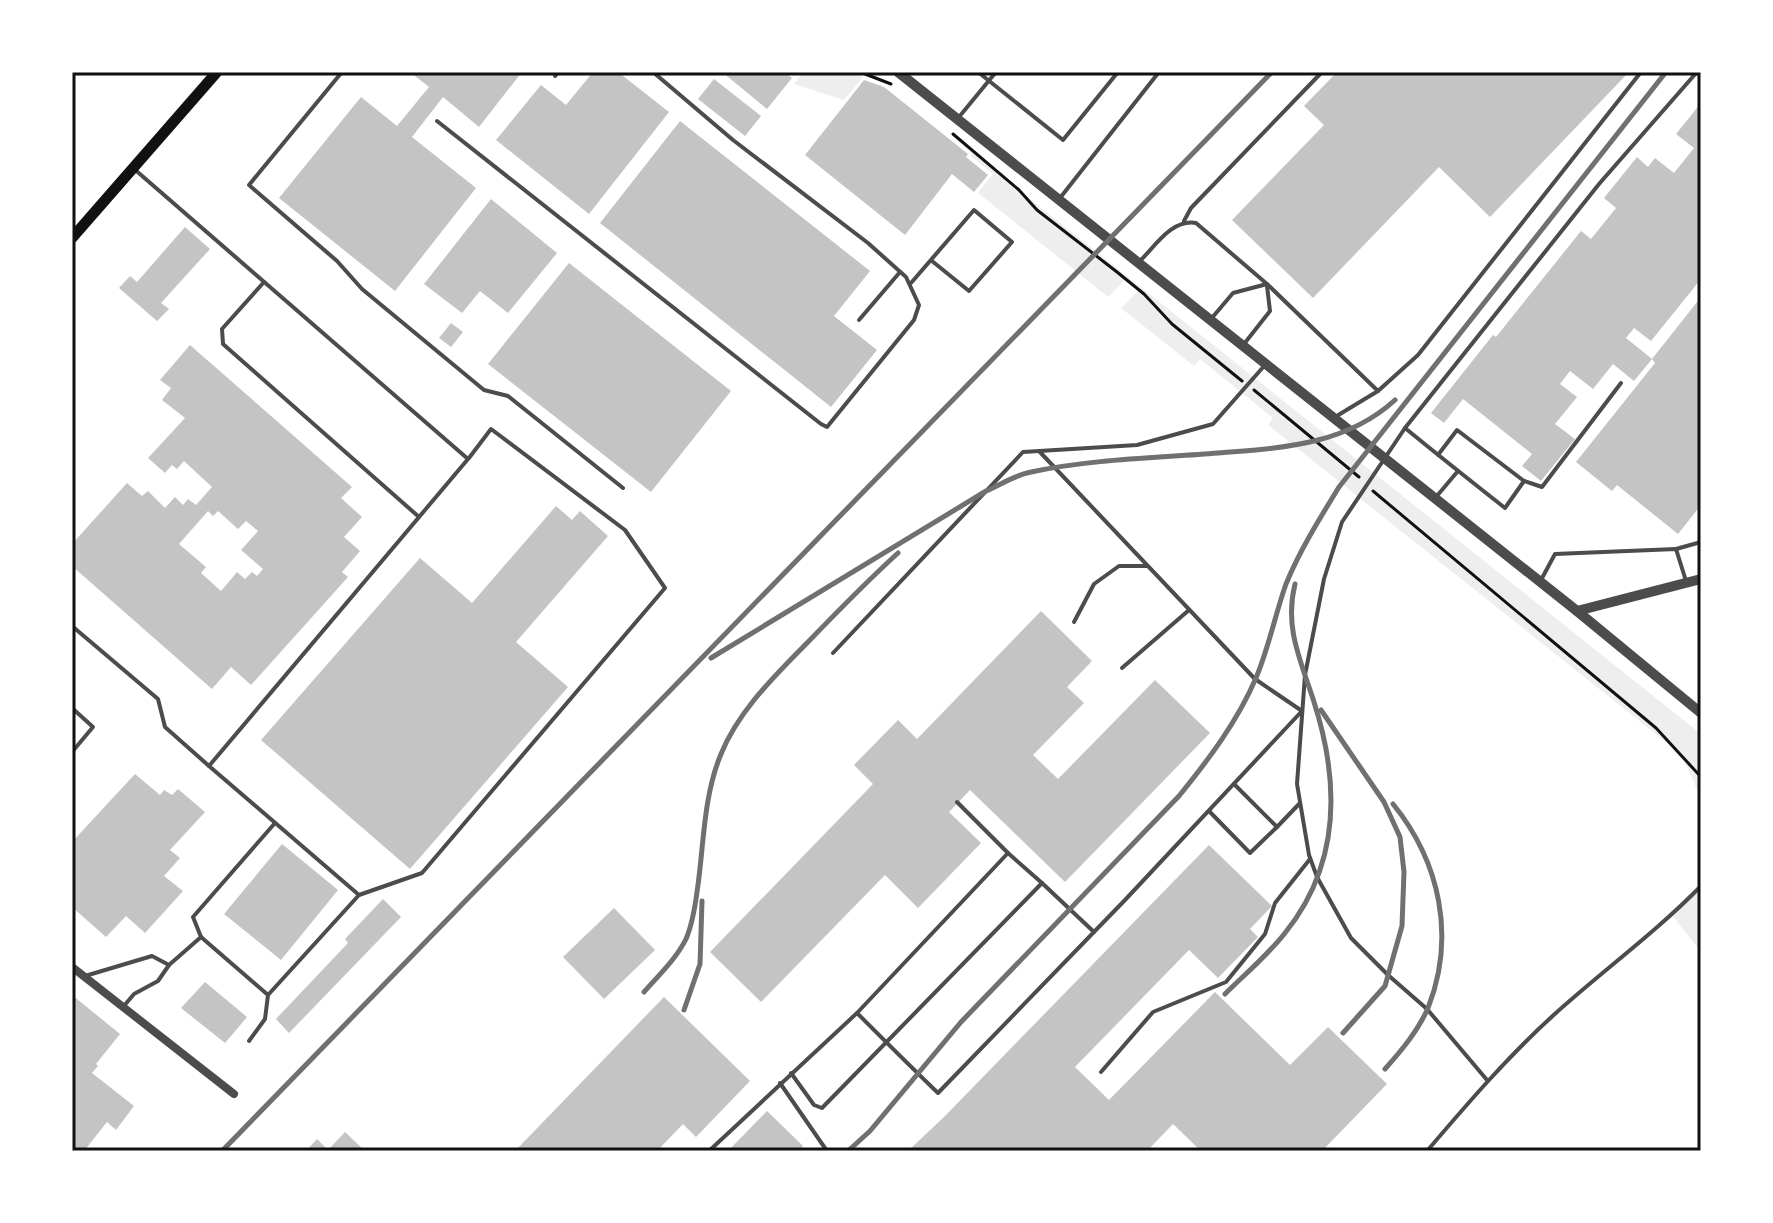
<svg xmlns="http://www.w3.org/2000/svg" width="1773" height="1223" viewBox="0 0 1773 1223" font-family="'IBM Plex Sans',sans-serif">
  <rect width="100%" height="100%" fill="#fff"/>
  <!-- green -->
  <g fill="#eee">
    <path d="M798,72h51l14,5 -19,23 -50,-16 7,-9z"/>
    <path d="M960,143l741,591v64l-20,-44 -413,-329 5,-7 -73,-59 -6,7 -73,-58 18,-18 -14,-10 -17,17 -130,-104 15,-19 -22,-18 1,-2z"/>
    <path d="M1701,886v66l-29,-37z"/>
  </g>
  <!-- building -->
  <g fill="#c4c4c4" fill-rule="evenodd">
    <path d="M410,72h112l-43,55 -36,-30 -31,40 64,51 -81,103 -116,-93 82,-101 36,29 32,-39z"/>
    <path d="M593,72h25l51,40 -80,102 -93,-74 45,-55 25,20z"/>
    <path d="M722,72h62l8,6 -25,31z"/>
    <path d="M1337,72h292l-139,145 -51,-50 -126,131 -81,-78 92,-95 -20,-19z"/>
    <path d="M714,79l47,37 -16,20 -47,-37z"/>
    <path d="M864,80l20,7 84,67 -2,3 22,18 -14,17 -22,-18 -47,61 -100,-80z"/>
    <path d="M1701,103v176l-50,62 -17,-13 -8,10 26,21 -18,22 -21,-17 -20,25 -23,-18 -10,13 17,13 -22,27 20,15 -34,42 -19,-15 10,-12 -69,-55 -19,24 -13,-10 62,-78 3,2 85,-106 10,8 25,-31 -12,-10 33,-41 11,10 7,-9 19,15 20,-25 -18,-14z"/>
    <path d="M680,121l190,150 -36,45 43,34 -46,57 -231,-184z"/>
    <path d="M491,199l66,54 -49,60 -28,-22 -18,22 -38,-29z"/>
    <path d="M185,227l25,22 -49,54 8,6 -12,12 -38,-33 11,-12 7,6z"/>
    <path d="M569,263l162,128 -80,101 -163,-128z"/>
    <path d="M1701,297v208l-23,29 -61,-49 -5,6 -36,-29 79,-99 -3,-4z"/>
    <path d="M451,323l12,9 -12,15 -12,-9z"/>
    <path d="M190,345l162,142 -11,11 21,19 -18,20 16,14 -18,21 6,5 -97,108 -20,-18 -19,22 -140,-123v-22l55,-61 15,13 6,-5 17,17 10,-11 8,8 5,-6 8,6 16,-18 -28,-26 -7,8 -5,-4 -7,8 -17,-15 37,-40 -23,-18 9,-12 -11,-8zM208,511l5,5 5,-5 20,18 8,-8 12,10 -17,19 22,19 -6,7 -5,-4 -7,7 -8,-7 -16,19 -20,-18 5,-6 -27,-23z"/>
    <path d="M556,506l16,14 8,-9 28,25 -92,106 52,45 -158,182 -149,-129 159,-182 52,45z"/>
    <path d="M1041,611l51,50 -25,26 17,16 -51,52 25,24 97,-99 55,53 -145,149 -95,-92 -21,22 32,31 -63,65 -33,-33 -124,127 -51,-50 163,-168 -19,-19 44,-45 19,19z"/>
    <path d="M135,774l25,21 4,-5 8,5 6,-6 27,23 -35,38 10,8 -16,18 19,15 -38,42 -19,-17 -20,21 -34,-30v-65z"/>
    <path d="M282,844l56,46 -57,70 -57,-46z"/>
    <path d="M1209,845l63,61 -22,23 8,8 -40,41 -29,-28 -114,117 34,33 106,-108 75,73 38,-38 59,57 -65,67h-121l-28,-27 -26,27h-239l37,-35z"/>
    <path d="M383,899l18,18 -112,116 -13,-14 72,-76 -3,-4z"/>
    <path d="M614,908l41,42 -51,49 -41,-42z"/>
    <path d="M205,982l42,35 -22,26 -44,-35z"/>
    <path d="M72,995l48,39 -24,30 2,2 -6,7 42,33 -18,24 -9,-8 -23,29h-12z"/>
    <path d="M664,997l86,84 -54,56 -13,-13 -26,27h-142z"/>
    <path d="M767,1111l36,35 -5,5h-70z"/>
    <path d="M345,1132l20,19h-59l11,-12 11,11z"/>
  </g>
  <g fill="none" stroke-linecap="round" stroke-linejoin="round">
    <!-- path -->
    <g stroke="#111" stroke-width="3">
      <path d="M860,72l31,12"/>
      <path d="M953,134l66,56 18,20 80,62 27,22 28,30 70,57"/>
      <path d="M1254,390l105,87"/>
      <path d="M1373,491l283,237 45,49"/>
    </g>
    <!-- service -->
    <g stroke="#4c4c4c" stroke-width="4">
      <path d="M342,72l-93,113 88,76 25,28 122,101 24,6 115,92"/>
      <path d="M978,72l85,68 55,-68"/>
      <path d="M555,76l3,-4"/>
      <path d="M959,117l37,-45"/>
      <path d="M437,121l384,303 6,3 87,-107 5,-15 -13,-28 -38,-34 -135,-103 -80,-68"/>
      <path d="M1060,198l99,-126"/>
      <path d="M1184,221l7,-13 131,-136"/>
      <path d="M1140,261c16,-16 32,-42 56,-38l71,61 111,107"/>
      <path d="M264,282l-42,47 1,15 196,173"/>
      <path d="M911,283l63,-73 38,32 -43,49 -37,-30"/>
      <path d="M1211,319l22,-26 34,-9"/>
      <path d="M859,320l41,-48"/>
      <path d="M1244,344l26,-33 -3,-25"/>
      <path d="M1335,417l43,-26 40,-36 223,-283"/>
      <path d="M1405,428c33,27 67,54 100,80l19,-27 -67,-51 -19,25"/>
      <path d="M1524,481l18,6 79,-104"/>
      <path d="M1436,497l22,-26"/>
      <path d="M1676,549l25,-7"/>
      <path d="M1541,580l14,-26 121,-5 10,32"/>
      <path d="M1074,622l20,-38 25,-18h28"/>
      <path d="M72,626l86,73 7,28 44,39 259,-307 -335,-291"/>
      <path d="M833,653l190,-201 114,-7 76,-21 52,-59"/>
      <path d="M1122,668l67,-58"/>
      <path d="M72,708l21,19 -21,25"/>
      <path d="M209,766l150,129 63,-22 243,-285 -40,-58 -134,-101 -22,29"/>
      <path d="M1234,784l43,43 23,-24"/>
      <path d="M957,802l51,51"/>
      <path d="M1209,811l41,42 27,-26"/>
      <path d="M1042,883l52,49"/>
      <path d="M201,937l-8,-20 82,-94"/>
      <path d="M169,965l32,-28 67,58 91,-100"/>
      <path d="M85,976l67,-20 17,9 -11,16 -24,13 -11,13"/>
      <path d="M249,1041l16,-22 3,-24"/>
      <path d="M1101,1072l52,-60 73,-30 39,-48 10,-31 35,-44"/>
      <path d="M791,1073l23,32 8,3 220,-225 -34,-30 -151,160c27,27 54,54 81,80l187,-193 177,-189 -47,-32 -216,-228"/>
      <path d="M1487,1080l-60,-71 -39,-34 -37,-37 -34,-61 -8,-22 -12,-71 8,-109 19,-96 18,-57 63,-94 194,-244 98,-112"/>
      <path d="M780,1083l47,68"/>
      <path d="M709,1151l148,-138"/>
      <path d="M1427,1151c41,-48 83,-97 130,-139 48,-43 99,-80 144,-126"/>
    </g>
    <!-- minor -->
    <path stroke="#4c4c4c" stroke-width="8" d="M72,967l162,127"/>
    <!-- tertiary -->
    <g stroke="#4c4c4c" stroke-width="10">
      <path d="M898,72l679,539 124,102"/>
      <path d="M1577,611l124,-32"/>
    </g>
    <!-- secondary -->
    <path stroke="#111" stroke-width="11" d="M72,238l145,-166"/>
    <!-- rail -->
    <g stroke="#707070" stroke-width="5">
      <path d="M711,658l275,-167c14,-6 29,-16 45,-19 61,-13 125,-14 187,-19 64,-5 128,-8 177,-53"/>
      <path d="M1321,710l63,92 16,35 4,35 -2,54 -17,60 -42,47"/>
      <path d="M644,992c15,-17 32,-33 42,-53 6,-14 9,-32 11,-47 7,-46 6,-95 24,-138 18,-44 53,-77 86,-111 29,-30 59,-61 91,-90"/>
      <path d="M1225,994c20,-20 43,-39 60,-61 56,-69 55,-150 29,-231 -13,-41 -30,-74 -19,-118"/>
      <path d="M684,1010l16,-46 2,-63"/>
      <path d="M1385,1069c16,-18 33,-38 43,-61 28,-71 12,-146 -35,-204"/>
      <path d="M222,1151l1050,-1079"/>
      <path d="M848,1151l22,-20 91,-109 218,-226c30,-37 58,-74 77,-118 13,-31 19,-63 30,-94 14,-34 34,-66 53,-97l327,-415"/>
    </g>
  </g>
  <!-- border -->
  <rect width="1773" height="1223" fill="none" stroke="#ffffff" stroke-width="148"/>
  <rect x="74" y="74" width="1625" height="1075" fill="none" stroke="#111" stroke-width="3"/>
</svg>
